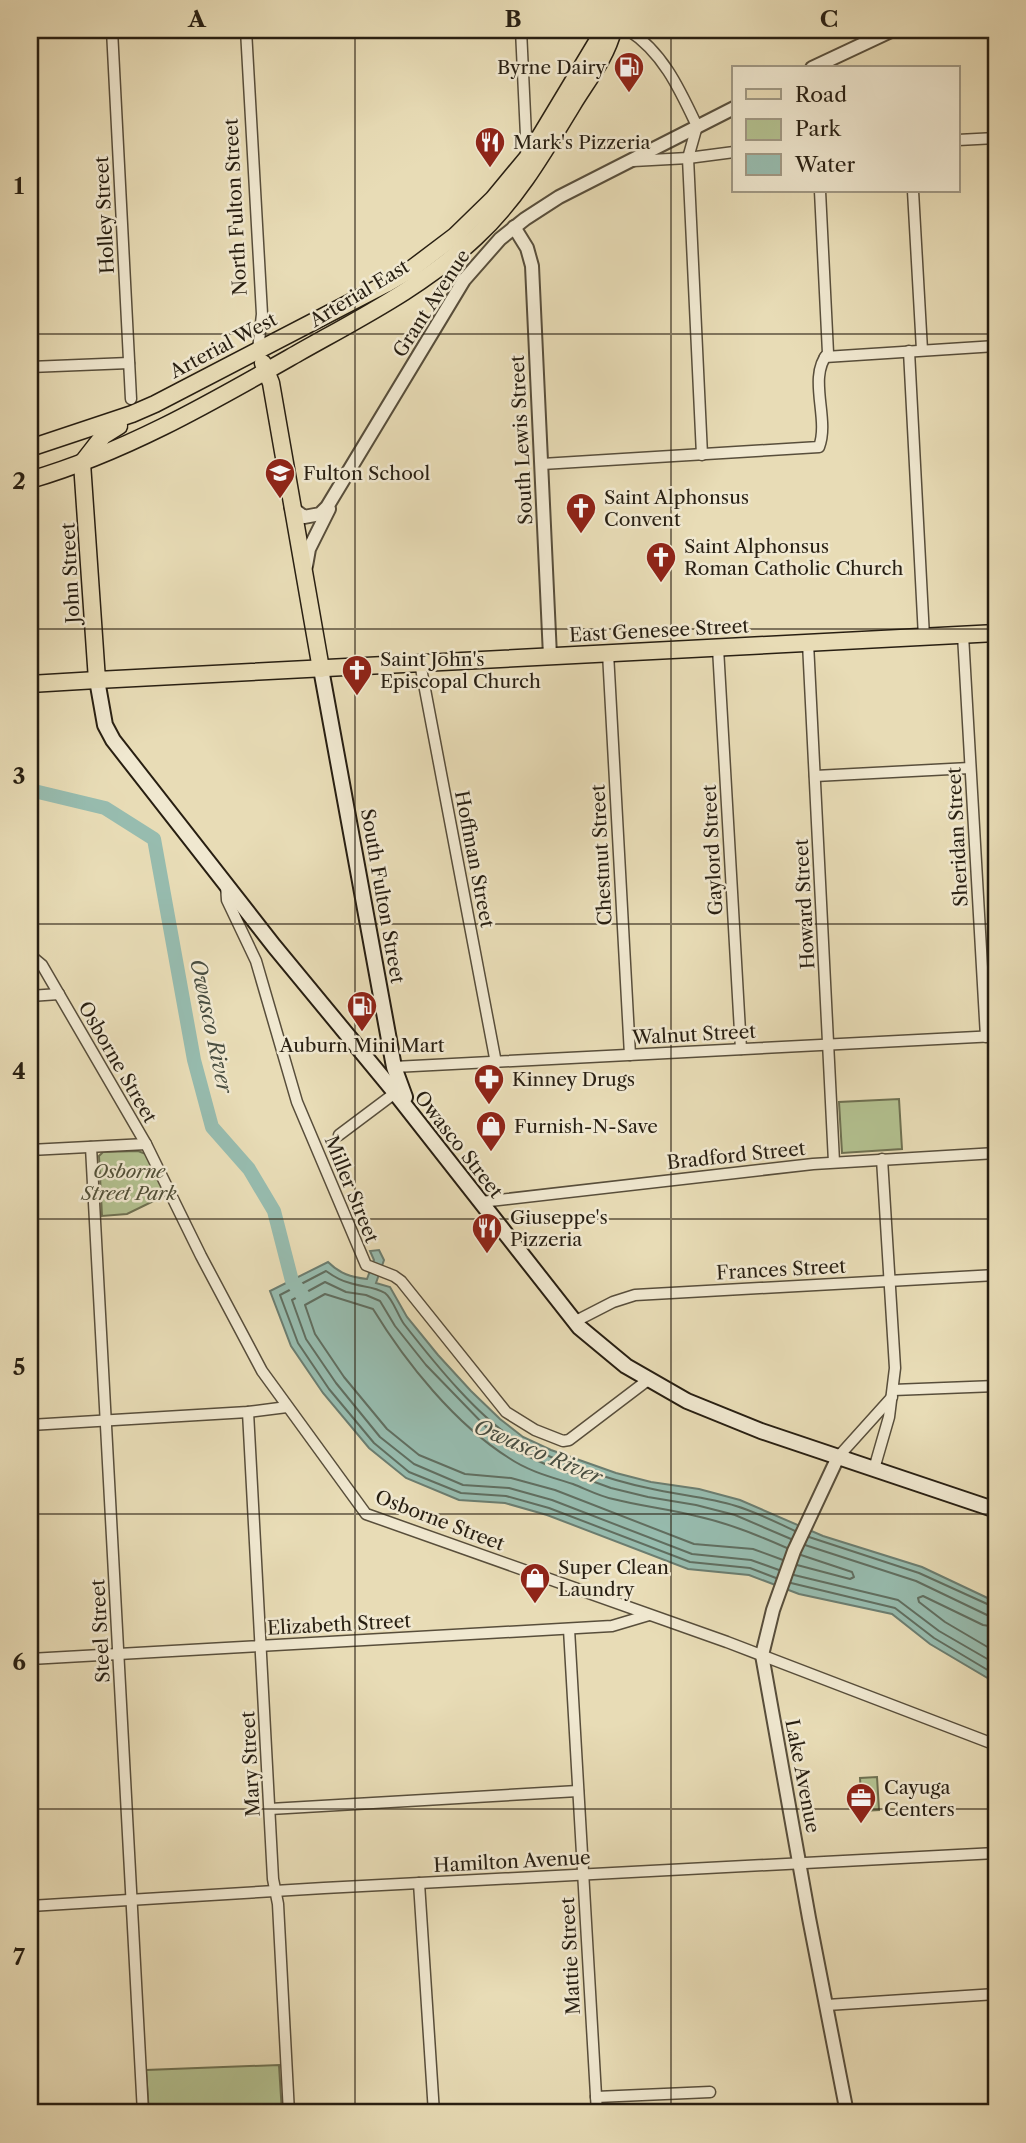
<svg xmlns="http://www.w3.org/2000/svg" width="1026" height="2143" viewBox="0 0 1026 2143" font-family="'Libre Caslon Text',serif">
  <rect width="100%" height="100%" fill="#e8dcb6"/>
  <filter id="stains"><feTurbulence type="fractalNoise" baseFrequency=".00286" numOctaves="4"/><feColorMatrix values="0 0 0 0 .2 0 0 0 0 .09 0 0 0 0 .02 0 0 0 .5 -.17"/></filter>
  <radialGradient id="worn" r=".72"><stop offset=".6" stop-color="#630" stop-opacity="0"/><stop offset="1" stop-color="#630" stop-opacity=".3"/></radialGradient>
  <!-- green -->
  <g fill="#b3c190" stroke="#6e7051" stroke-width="2">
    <path d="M899,1099l3,50 -60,4 -3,-51z"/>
    <path d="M138,1151l8,3 20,41 -39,19 -25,2 -3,-60 4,-4z"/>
    <path d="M877,1777l2,33 -17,1 -2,-33z"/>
    <path d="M279,2065l3,48h-133l-3,-43z"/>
  </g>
  <!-- water -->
  <path fill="#97bcaf" stroke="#6b7d70" stroke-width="2" d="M379,1250l5,10 -8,23 14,4 17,30 31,38 33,36 29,28 23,18 28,13 65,23 35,9 48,7 41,11 83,36 99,31 74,35v81l-66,-39 -38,-30 -93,-20 -50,-19 -61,-6 -141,-54 -42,-12 -46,-3 -53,-22 -37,-30 -46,-55 -32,-47 -21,-55 58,-29c12,12 23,15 39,17l7,-19 -4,-9z"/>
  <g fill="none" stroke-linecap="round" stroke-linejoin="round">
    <!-- shore -->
    <g stroke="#606e60" stroke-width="2">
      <path d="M809,1537l110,36 77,35"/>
      <path d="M805,1545l111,36 71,34 9,2"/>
      <path d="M783,1560l-30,-11 -59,-5 -139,-54 -44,-12 -46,-4 -46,-19 -32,-26 -43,-52 -29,-43 -10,-29 20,-11 48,15c33,54 82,115 136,149 19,13 42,19 64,26 13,5 26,12 40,15 27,7 56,10 83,17 32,7 61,19 91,32"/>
      <path d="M797,1565l53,14 4,-2 -2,-5 -51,-17"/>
      <path d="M779,1570l-28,-10 -59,-6 -140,-54 -43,-12 -46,-3 -49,-21 -34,-27 -44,-54 -30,-44 -14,-39 33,-18 21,10 20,3 14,6 15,25 31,39 63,65 27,21 29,13 66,24 37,9 48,8 39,10 56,24"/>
      <path d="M794,1575l104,25 41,31 57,33"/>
      <path d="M776,1578l-26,-10 -60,-6 -141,-54 -43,-12 -45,-3 -52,-21 -35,-29 -45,-54 -31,-46 -18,-48 46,-24c7,5 15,10 24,12 11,4 24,3 35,10 8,6 13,23 19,31 28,36 79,100 119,120 35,18 86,36 125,44 29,7 59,9 88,18 20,6 40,16 59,25"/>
      <path d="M791,1583l104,25 39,30 62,37"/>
      <path d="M996,1627l-13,-2 -60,-29 -5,2 1,4 26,20 51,30"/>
    </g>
    <!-- river -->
    <path stroke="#97bcaf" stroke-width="14" d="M30,790l75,18 49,31 40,221 18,67 37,42 25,42 18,70 11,15"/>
    <!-- minor casing -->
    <g stroke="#584e3b" stroke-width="13">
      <g id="minor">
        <path d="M112,30l19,369"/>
        <path d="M246,30l16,284 -4,36"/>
        <path d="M521,30l6,127"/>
        <path d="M628,30c35,22 52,60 69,96l-9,32 14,297"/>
        <path d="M30,32l41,-2"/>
        <path d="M958,140l38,-2"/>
        <path d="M633,161l55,-3 46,-6"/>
        <path d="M913,191l9,159"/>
        <path d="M909,351l15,286"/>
        <path d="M825,357l171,-11"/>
        <path d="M30,367l99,-4"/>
        <path d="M542,464l277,-17c11,-29 -12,-69 9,-94l-8,-162"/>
        <path d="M963,635l23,402"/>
        <path d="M808,643l26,519"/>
        <path d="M718,648l23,401"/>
        <path d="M608,653l22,402"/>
        <path d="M420,663l76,400"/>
        <path d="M815,776l155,-8"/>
        <path d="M226,885l1,15 29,61 41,141 69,163 28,11 7,5 105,131 29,18 28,11 6,-1 79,-60"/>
        <path d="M30,955l12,10 104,179 55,112 61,115 104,143 361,128 269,103"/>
        <path d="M30,996l29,-2"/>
        <path d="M394,1067l602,-31"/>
        <path d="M339,1135l56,-42"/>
        <path d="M91,1147l52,966"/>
        <path d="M30,1150l116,-6"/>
        <path d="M481,1202l332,-38 183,-11"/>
        <path d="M574,1322l39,-20 22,-7 361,-20"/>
        <path d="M893,1390l103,-4"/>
        <path d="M248,1412l25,467 5,25 11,209"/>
        <path d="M30,1425l218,-13 39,-5"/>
        <path d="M838,1457l54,-60"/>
        <path d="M874,1469l15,-52 6,-49 -13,-209"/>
        <path d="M30,1575h1"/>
        <path d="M569,1629l28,484"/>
        <path d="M30,1659l582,-33 37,-11"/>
        <path d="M270,1809l308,-18"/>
        <path d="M419,1883l15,230"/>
        <path d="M30,1906l294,-18 672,-35"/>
        <path d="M827,2005l169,-11"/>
        <path d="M596,2097l114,-5"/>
      </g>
    </g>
    <!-- tertiary casing -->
    <g stroke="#584e3b" stroke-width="16">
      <g id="tertiary">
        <path d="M812,68l81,-38"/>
        <path d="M514,227l13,21 5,18 18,390"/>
        <path d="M291,507l13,10 16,-3 7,-7 137,-227 36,-41 25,-20 34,-22 175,-89"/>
        <path d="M306,566l3,-17 20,-40"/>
        <path d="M838,1457l-44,94 -21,59 -11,45 47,263 38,195"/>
      </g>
    </g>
    <!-- secondary casing -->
    <g stroke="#281f12" stroke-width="18">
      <g id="secondary">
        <path d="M321,669l73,398 11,30"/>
        <path d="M97,680l8,45 8,15 161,206 118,143 187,238 47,39 61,35 74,30 235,79"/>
      </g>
    </g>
    <!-- primary casing -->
    <g stroke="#281f12" stroke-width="19">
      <path id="primary" d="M30,684l67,-4"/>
    </g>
    <!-- trunk casing -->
    <g stroke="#281f12" stroke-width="19">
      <g id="trunk">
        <path d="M263,363l8,20 50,286"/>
        <path d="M30,448l102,-34 23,-10 231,-120 24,-14 45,-34 38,-37 34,-41 74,-123 6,-5"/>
        <path d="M82,463l15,217 899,-47"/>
        <path d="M82,463l21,-27 16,-10"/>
        <path d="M30,480c96,-28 182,-78 268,-127 62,-35 126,-67 178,-116 41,-38 68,-85 97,-133 14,-23 34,-48 40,-74"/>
      </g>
    </g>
    <!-- minor -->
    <use href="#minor" stroke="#f0e8d0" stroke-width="10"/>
    <!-- tertiary -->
    <use href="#tertiary" stroke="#f0e8d0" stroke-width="12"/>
    <!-- secondary -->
    <use href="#secondary" stroke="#f0e8d0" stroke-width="14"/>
    <!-- primary -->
    <use href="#primary" stroke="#e8dcb6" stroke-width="16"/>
    <!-- trunk -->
    <use href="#trunk" stroke="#e8dcb6" stroke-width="16"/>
  </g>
  <!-- grid -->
  <path fill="none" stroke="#281f12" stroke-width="2" stroke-opacity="0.55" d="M355,30v2083M671,30v2083M30,334h966M30,629h966M30,924h966M30,1219h966M30,1514h966M30,1809h966"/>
  <!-- icons -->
  <defs>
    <g id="fuel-pin" transform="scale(1.575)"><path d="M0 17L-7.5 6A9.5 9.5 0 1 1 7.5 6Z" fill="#8f2418" stroke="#f0e8d0"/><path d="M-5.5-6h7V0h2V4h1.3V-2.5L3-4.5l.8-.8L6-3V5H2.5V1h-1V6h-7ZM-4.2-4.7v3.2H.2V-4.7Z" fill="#fff"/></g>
    <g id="restaurant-pin" transform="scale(1.575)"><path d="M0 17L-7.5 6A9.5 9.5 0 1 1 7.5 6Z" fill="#8f2418" stroke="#f0e8d0"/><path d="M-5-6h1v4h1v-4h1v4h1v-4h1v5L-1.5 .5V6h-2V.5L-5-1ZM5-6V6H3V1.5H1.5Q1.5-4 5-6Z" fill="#fff"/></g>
    <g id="school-pin" transform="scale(1.575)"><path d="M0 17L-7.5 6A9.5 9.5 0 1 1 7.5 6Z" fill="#8f2418" stroke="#f0e8d0"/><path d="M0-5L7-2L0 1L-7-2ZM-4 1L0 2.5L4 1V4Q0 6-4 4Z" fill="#fff"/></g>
    <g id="church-pin" transform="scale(1.575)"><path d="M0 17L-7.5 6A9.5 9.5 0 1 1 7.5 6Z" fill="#8f2418" stroke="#f0e8d0"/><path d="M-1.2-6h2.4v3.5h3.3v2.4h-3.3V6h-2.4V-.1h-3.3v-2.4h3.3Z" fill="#fff"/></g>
    <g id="pharmacy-pin" transform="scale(1.575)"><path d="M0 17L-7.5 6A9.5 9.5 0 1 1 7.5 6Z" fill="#8f2418" stroke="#f0e8d0"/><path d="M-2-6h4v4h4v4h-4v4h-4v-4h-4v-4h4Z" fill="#fff"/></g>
    <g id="shop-pin" transform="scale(1.575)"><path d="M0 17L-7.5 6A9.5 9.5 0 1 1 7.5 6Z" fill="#8f2418" stroke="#f0e8d0"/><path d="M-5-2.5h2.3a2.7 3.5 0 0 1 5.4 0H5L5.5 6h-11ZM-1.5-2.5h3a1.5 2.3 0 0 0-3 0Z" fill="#fff"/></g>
    <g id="office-pin" transform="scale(1.575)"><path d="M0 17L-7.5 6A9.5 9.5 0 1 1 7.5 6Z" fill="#8f2418" stroke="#f0e8d0"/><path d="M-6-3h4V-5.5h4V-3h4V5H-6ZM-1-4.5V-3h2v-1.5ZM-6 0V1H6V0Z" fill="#fff"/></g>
  </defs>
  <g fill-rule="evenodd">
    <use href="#fuel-pin" x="629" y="67"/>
    <use href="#restaurant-pin" x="490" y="142"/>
    <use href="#school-pin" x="280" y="473"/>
    <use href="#church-pin" x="581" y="508"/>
    <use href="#church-pin" x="661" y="557"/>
    <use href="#church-pin" x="357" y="670"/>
    <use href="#fuel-pin" x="362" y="1006"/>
    <use href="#pharmacy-pin" x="489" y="1079"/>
    <use href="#shop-pin" x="491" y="1126"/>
    <use href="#restaurant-pin" x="487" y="1228"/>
    <use href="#shop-pin" x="535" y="1578"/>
    <use href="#office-pin" x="861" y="1798"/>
  </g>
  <g text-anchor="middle" stroke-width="5" stroke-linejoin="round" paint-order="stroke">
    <!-- poi labels -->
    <g font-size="19" fill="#281f12" stroke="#f0e8d0" text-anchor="start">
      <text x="606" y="74" text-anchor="end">Byrne Dairy</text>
      <text x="513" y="149">Mark's Pizzeria</text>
      <text x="303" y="480">Fulton School</text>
      <text x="604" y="504">Saint Alphonsus<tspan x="604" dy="22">Convent</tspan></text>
      <text x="684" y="553">Saint Alphonsus<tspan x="684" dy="22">Roman Catholic Church</tspan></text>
      <text x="380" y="666">Saint John's<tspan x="380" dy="22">Episcopal Church</tspan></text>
      <text x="362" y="1052" text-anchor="middle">Auburn Mini Mart</text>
      <text x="512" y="1086">Kinney Drugs</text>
      <text x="514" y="1133">Furnish-N-Save</text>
      <text x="510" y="1224">Giuseppe's<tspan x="510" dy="22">Pizzeria</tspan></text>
      <text x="558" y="1574">Super Clean<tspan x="558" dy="22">Laundry</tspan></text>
      <text x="884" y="1794">Cayuga<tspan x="884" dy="22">Centers</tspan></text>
    </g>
    <!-- street labels -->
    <g font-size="19" fill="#281f12" stroke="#f0e8d0">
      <text transform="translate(235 207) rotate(-93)" y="7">North Fulton Street</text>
      <text transform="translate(104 215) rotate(-93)" y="7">Holley Street</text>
      <text transform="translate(359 293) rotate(-31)" y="7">Arterial East</text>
      <text transform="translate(431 303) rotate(-57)" y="7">Grant Avenue</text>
      <text transform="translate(223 345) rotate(-28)" y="7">Arterial West</text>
      <text transform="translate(521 440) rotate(-93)" y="7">South Lewis Street</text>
      <text transform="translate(70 573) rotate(-93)" y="7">John Street</text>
      <text transform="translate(659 630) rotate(-3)" y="7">East Genesee Street</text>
      <text transform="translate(957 837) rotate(-93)" y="7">Sheridan Street</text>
      <text transform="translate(712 850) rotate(-93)" y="7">Gaylord Street</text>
      <text transform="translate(601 855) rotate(-93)" y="7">Chestnut Street</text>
      <text transform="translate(475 859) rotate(79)" y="7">Hoffman Street</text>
      <text transform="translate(383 896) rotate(80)" y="7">South Fulton Street</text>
      <text transform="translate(804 904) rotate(-93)" y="7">Howard Street</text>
      <text transform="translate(694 1034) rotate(-3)" y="7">Walnut Street</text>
      <text transform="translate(118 1062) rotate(60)" y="7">Osborne Street</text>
      <text transform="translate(459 1144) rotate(52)" y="7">Owasco Street</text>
      <text transform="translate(736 1155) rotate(-6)" y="7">Bradford Street</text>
      <text transform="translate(352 1189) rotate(68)" y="7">Miller Street</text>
      <text transform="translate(781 1269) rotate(-3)" y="7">Frances Street</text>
      <text transform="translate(440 1520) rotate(21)" y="7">Osborne Street</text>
      <text transform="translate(339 1624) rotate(-3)" y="7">Elizabeth Street</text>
      <text transform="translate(100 1631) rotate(-93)" y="7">Steel Street</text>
      <text transform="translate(250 1764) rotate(-93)" y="7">Mary Street</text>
      <text transform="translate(803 1776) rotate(79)" y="7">Lake Avenue</text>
      <text transform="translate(512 1861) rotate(-3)" y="7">Hamilton Avenue</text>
      <text transform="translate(570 1956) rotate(-93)" y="7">Mattie Street</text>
    </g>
    <!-- park labels -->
    <g font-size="19" font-style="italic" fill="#525038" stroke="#f0e8d0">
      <text x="129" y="1178">Osborne<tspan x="129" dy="22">Street Park</tspan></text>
    </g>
    <!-- water labels -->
    <g font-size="21" font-style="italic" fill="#494e41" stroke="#f0e8d0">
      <text transform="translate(211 1026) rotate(78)" y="7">Owasco River</text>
      <text transform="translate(538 1452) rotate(23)" y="7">Owasco River</text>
    </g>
  </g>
  <!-- margin -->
  <rect width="1026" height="2143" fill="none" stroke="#e8dcb6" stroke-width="77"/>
  <!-- legend -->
  <rect x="732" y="66" width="228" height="126" fill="#f0e8d0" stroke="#a09884" stroke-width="2"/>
  <rect x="746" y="89" width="35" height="10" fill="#e8dcb6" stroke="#a09884" stroke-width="2"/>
  <text x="795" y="102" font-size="21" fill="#281f12">Road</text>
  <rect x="746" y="119" width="35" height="21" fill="#b3c190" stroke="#a09884" stroke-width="2"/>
  <text x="795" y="136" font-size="21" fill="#281f12">Park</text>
  <rect x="746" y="154" width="35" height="21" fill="#97bcaf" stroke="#a09884" stroke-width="2"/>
  <text x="795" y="172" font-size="21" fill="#281f12">Water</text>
  <rect x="38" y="38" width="950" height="2066" fill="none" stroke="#281f12" stroke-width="2.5"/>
  <g font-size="23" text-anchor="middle" font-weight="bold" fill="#281f12">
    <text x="197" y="27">A</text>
    <text x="513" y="27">B</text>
    <text x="829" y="27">C</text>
    <text x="19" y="194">1</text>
    <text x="19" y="489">2</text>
    <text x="19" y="784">3</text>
    <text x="19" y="1079">4</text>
    <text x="19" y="1375">5</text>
    <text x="19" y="1670">6</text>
    <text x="19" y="1965">7</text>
  </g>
  <rect width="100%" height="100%" filter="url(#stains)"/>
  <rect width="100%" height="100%" fill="url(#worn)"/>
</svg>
